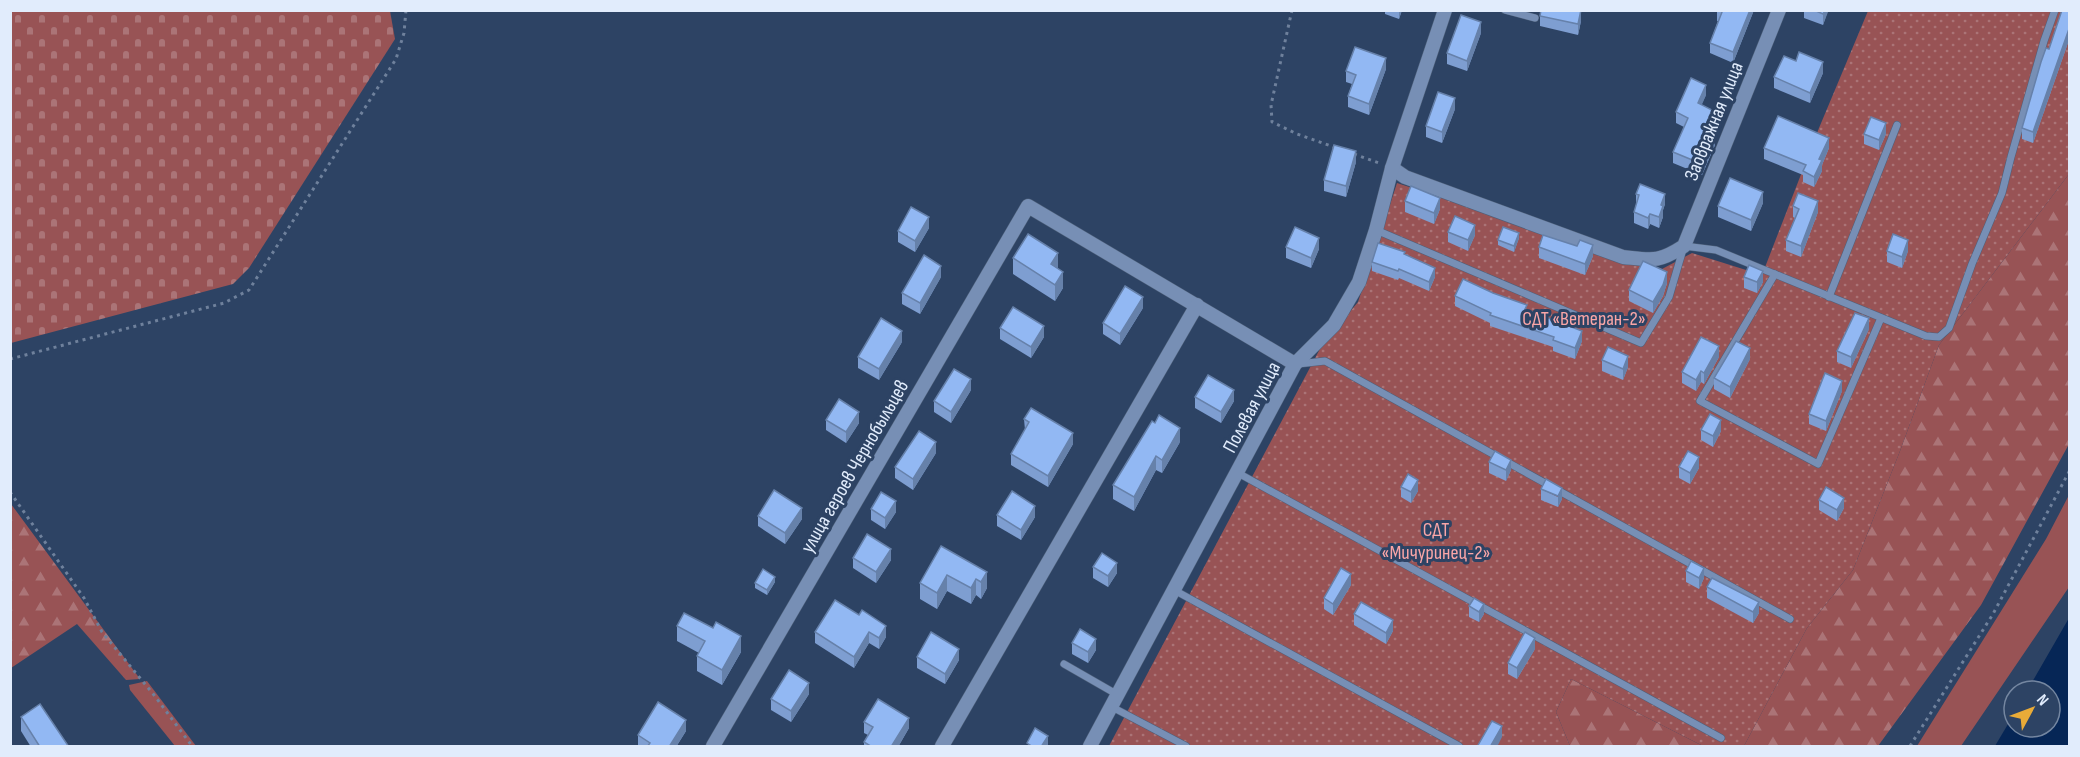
<svg xmlns="http://www.w3.org/2000/svg" width="2080" height="757" viewBox="0 0 2080 757" font-family="'Sofia Sans Condensed',sans-serif">
  <defs>
    <pattern id="forest-firs" width="22" height="20" patternUnits="userSpaceOnUse" patternTransform="scale(1.5)"><rect width="22" height="20" fill="#985355"/><path d="M5 1l3.5 6h-7zM16 11l3.5 6h-7z" fill="#ab7477"/></pattern>
    <pattern id="cemetery-stones" width="16" height="16" patternUnits="userSpaceOnUse" patternTransform="scale(1.5)"><rect width="16" height="16" fill="#985355"/><path d="M2 7V4a2 2 0 0 1 4 0v3zM10 15v-3a2 2 0 0 1 4 0v3z" fill="#ab7477"/></pattern>
    <pattern id="park-dots" width="8" height="8" patternUnits="userSpaceOnUse" patternTransform="scale(1.5)"><rect width="8" height="8" fill="#985355"/><path d="M2 2h.1M6 6h.1" fill="none" stroke="#ab7477" stroke-width="1.8" stroke-linecap="round"/></pattern>
  </defs>
  <rect width="100%" height="100%" fill="#2d4364"/>
  <!-- grass -->
  <g fill="#985355">
    <path d="M2069,495v92l-108,159h-44l129,-207z"/>
    <path d="M147,681l49,65h-21l-45,-56 -1,-5z"/>
  </g>
  <!-- forest -->
  <g fill="url(#forest-firs)">
    <path d="M2069,174v270l-88,161 -103,141h-134l63,-118 46,-58 47,-119 39,-106z"/>
    <path d="M11,504l129,175 -14,1 -49,-56 -66,44z"/>
    <path d="M1571,679l132,67h-133l-14,-34z"/>
  </g>
  <!-- cemetery -->
  <path fill="url(#cemetery-stones)" d="M11,10l379,1 5,28 -146,229 -16,16 -222,59z"/>
  <!-- park -->
  <path fill="url(#park-dots)" d="M1868,11h201v163l-130,171 -39,106 -47,119 -46,58 -63,118h-41l-132,-67 -15,33 14,34h-461l213,-401 36,-43 39,-119 265,86 30,-16 70,22 57,-147z"/>
  <!-- water -->
  <path fill="#062656" d="M2069,618v128h-74l19,-32v13h36v-36h-23z"/>
  <g fill="none" stroke-linecap="round" stroke-linejoin="round">
    <!-- lane casing -->
    <g stroke="#4e607a" stroke-width="8">
      <g id="lane">
        <path d="M1505,10l30,8"/>
        <path d="M1376,230l265,113 28,-46 15,-51 32,4 210,86 13,1 10,-9 23,-64 30,-71 9,-36 33,-116 11,-31"/>
        <path d="M1775,274l-75,127 118,63 63,-146"/>
        <path d="M1829,297l68,-172"/>
        <path d="M1298,364l27,-3 465,258"/>
        <path d="M1238,473l483,265"/>
        <path d="M1174,590l285,156"/>
        <path d="M1064,664l54,31"/>
        <path d="M1112,707l74,39"/>
      </g>
    </g>
    <!-- street casing -->
    <g stroke="#4e607a" stroke-width="15">
      <g id="street">
        <path d="M1392,168l13,9 218,80c29,3 35,6 61,-11l95,-236"/>
        <path d="M713,746l315,-540 267,158"/>
        <path d="M942,746l255,-441"/>
        <path d="M1090,746l205,-382 39,-39 25,-43 17,-52 16,-62 53,-158"/>
      </g>
    </g>
    <!-- path -->
    <g stroke="#6f819c" stroke-width="3" stroke-dasharray="3 4.5" stroke-linecap="butt">
      <path d="M1292,10l-21,95 1,17 25,12 40,14"/>
      <path d="M1354,154l25,9"/>
      <path d="M10,359l214,-56 25,-13 147,-231 8,-26 2,-23"/>
      <path d="M10,492l74,106 18,34 52,63 38,51"/>
      <path d="M1910,746l83,-132 77,-144"/>
    </g>
    <!-- lane -->
    <use href="#lane" stroke="#778fb5" stroke-width="7"/>
    <!-- street -->
    <use href="#street" stroke="#778fb5" stroke-width="14"/>
  </g>
  <!-- wall -->
  <g fill="#7e9ed1">
    <path d="M1385,10h17l-3,9 -14,-5z"/>
    <path d="M1717,10h37l-21,53 -23,-10v-10l8,-22h-1z"/>
    <path d="M1804,10h24l-5,15 -19,-7z"/>
    <path d="M2070,10v27l-37,106 -11,-4v-11l27,-79z"/>
    <path d="M1540,16l41,5 -3,14 -38,-9z"/>
    <path d="M1481,33l-14,38 -20,-7v-11z"/>
    <path d="M1386,69l-17,46 -21,-8v-11l4,-12 -6,-2v-11z"/>
    <path d="M1823,73l-13,30 -36,-15v-11z"/>
    <path d="M1706,95l-5,10 11,16 -4,10 7,14 -13,30 -29,-12v-11l11,-25 -8,-4v-11z"/>
    <path d="M1455,109l-13,34 -16,-6v-11z"/>
    <path d="M1864,134h22l-7,16 -15,-6z"/>
    <path d="M1764,148h65l-7,17v6l-8,16 -11,-5v-7l-39,-16z"/>
    <path d="M1356,162l-10,35 -22,-6v-11z"/>
    <path d="M1636,194l29,10 -2,6v7l-4,11 -9,-4 -2,5 -14,-6v-11l2,-7z"/>
    <path d="M1405,201l35,8 -6,15 -29,-12z"/>
    <path d="M1763,203l-12,28 -33,-14v-11z"/>
    <path d="M1793,206l25,6 -17,45 -15,-6v-11l9,-22 -2,-1z"/>
    <path d="M929,228l-14,24 -17,-10v-11z"/>
    <path d="M1448,232l27,3 -7,16 -20,-9z"/>
    <path d="M1519,238l-5,14 -16,-7v-5z"/>
    <path d="M1286,247l33,2 -8,19 -25,-10z"/>
    <path d="M1539,247l54,9 -8,19 -46,-17z"/>
    <path d="M1887,251h21l-6,17 -15,-6z"/>
    <path d="M1405,254l30,23 -6,14 -30,-13 -1,2 -26,-9v-9z"/>
    <path d="M1013,258l45,11 5,19 -8,13 -42,-27z"/>
    <path d="M941,277l-21,37 -18,-10v-11z"/>
    <path d="M1744,277l19,5 -6,11 -13,-5z"/>
    <path d="M1667,283l-4,13 -10,17 -24,-12v-11z"/>
    <path d="M1455,296l72,13 55,32 -7,18 -22,-8v-4l-63,-21v-3l-35,-17z"/>
    <path d="M1143,308l-23,37 -17,-11v-11z"/>
    <path d="M1000,328l44,9 -13,21 -31,-19z"/>
    <path d="M1869,329l-18,39 -14,-6v-11z"/>
    <path d="M902,342l-23,38 -21,-12v-11z"/>
    <path d="M1719,357l-15,27 -3,-2 -5,9 -14,-8v-11z"/>
    <path d="M1750,359l-20,39 -16,-9v-11z"/>
    <path d="M1602,360l26,7 -5,13 -21,-9z"/>
    <path d="M971,390l-20,33 -17,-11v-11z"/>
    <path d="M1842,391l-16,40 -17,-7v-10z"/>
    <path d="M1195,397l39,4 -13,22 -26,-15z"/>
    <path d="M1024,419l49,25 -25,43 -37,-22v-11l14,-24z"/>
    <path d="M826,420l33,3 -13,20 -20,-13z"/>
    <path d="M1701,430l20,1 -8,16 -12,-7z"/>
    <path d="M1180,442l-18,31 -6,-3 -22,41 -21,-12v-14z"/>
    <path d="M936,453l-23,37 -18,-12v-11z"/>
    <path d="M1489,462l22,8 -5,11 -17,-8z"/>
    <path d="M1679,467l20,1 -9,16 -11,-6z"/>
    <path d="M1401,487l17,4 -7,12 -10,-6z"/>
    <path d="M1541,489l21,10 -4,8 -17,-7z"/>
    <path d="M1819,500l25,8 -7,13 -18,-11z"/>
    <path d="M871,509l25,3 -11,17 -14,-9z"/>
    <path d="M997,515l38,2 -14,23 -24,-14z"/>
    <path d="M758,516l44,3 -17,25 -27,-18z"/>
    <path d="M941,546l46,42 -6,11 -5,-4 -5,9 -24,-13 -10,18 -17,-10v-16z"/>
    <path d="M853,558l38,2 -15,23 -23,-15z"/>
    <path d="M1093,567l24,6 -9,14 -15,-9z"/>
    <path d="M1686,571l18,7 -5,11 -13,-7z"/>
    <path d="M775,582l-8,13 -12,-7v-5z"/>
    <path d="M1351,585l-18,30 -9,-6v-11z"/>
    <path d="M1707,587l52,26 -6,10 -46,-25z"/>
    <path d="M835,600l51,37 -7,12 -10,-6 -15,25 -39,-25v-11z"/>
    <path d="M1469,606l15,8 -5,8 -10,-5z"/>
    <path d="M1354,614l39,17 -7,13 -32,-19z"/>
    <path d="M677,626l64,26 -19,33 -25,-14v-15l2,-3 -22,-12z"/>
    <path d="M1072,643l24,7 -8,13 -16,-9z"/>
    <path d="M1535,649l-18,30 -9,-5v-11z"/>
    <path d="M917,657l42,3 -14,24 -28,-16z"/>
    <path d="M809,694l-18,28 -20,-12v-11z"/>
    <path d="M21,717l48,30h-38l-10,-16z"/>
    <path d="M864,722l45,6 -11,19h-34v-5l4,-7 -4,-2z"/>
    <path d="M686,731l-10,16 -38,-1v-11z"/>
  </g>
  <!-- shaded-wall -->
  <g fill="#6681aa">
    <path d="M1399,10h3l-3,9z"/>
    <path d="M1581,10v11l-3,14v-11z"/>
    <path d="M1750,10h4l-21,53v-11z"/>
    <path d="M1825,10h3v2l-5,13v-11z"/>
    <path d="M1481,22v11l-14,38v-10z"/>
    <path d="M2070,26v11l-37,106v-11z"/>
    <path d="M1386,58v11l-17,46v-11z"/>
    <path d="M1823,62v11l-13,30v-10z"/>
    <path d="M1706,85v10l-8,19v-11z"/>
    <path d="M1455,98v11l-13,34v-11z"/>
    <path d="M1712,110v11l-8,19v-11z"/>
    <path d="M1886,123v11l-7,16v-10z"/>
    <path d="M1715,134v11l-13,30v-11z"/>
    <path d="M1829,138v10l-7,17v6l-8,16v-10l5,-18z"/>
    <path d="M1356,151v11l-10,35v-11z"/>
    <path d="M1763,192v11l-12,28v-11z"/>
    <path d="M1665,194v10l-2,6v7l-4,11v-11l2,-12z"/>
    <path d="M1440,198v11l-6,15v-11z"/>
    <path d="M1818,201v11l-17,45v-11z"/>
    <path d="M1650,214v10l-2,5v-11z"/>
    <path d="M929,217v11l-14,24v-11z"/>
    <path d="M1475,225v10l-7,16v-11z"/>
    <path d="M1519,233v5l-5,14v-6z"/>
    <path d="M1319,238v11l-8,19v-10z"/>
    <path d="M1908,240v11l-6,17v-11z"/>
    <path d="M1593,245v11l-8,19v-11z"/>
    <path d="M1058,253v16l-7,-5z"/>
    <path d="M941,266v11l-21,37v-11z"/>
    <path d="M1435,268v9l-6,14v-9z"/>
    <path d="M1763,271v11l-6,11v-11z"/>
    <path d="M1063,272v16l-8,13v-16z"/>
    <path d="M1667,272v11l-4,13 -10,17v-11z"/>
    <path d="M1143,297v11l-23,37v-11z"/>
    <path d="M1869,318v11l-18,39v-11z"/>
    <path d="M1044,326v11l-13,21v-11z"/>
    <path d="M902,331v11l-23,38v-11z"/>
    <path d="M1582,331v10l-7,18v-11z"/>
    <path d="M1719,346v11l-15,27v-11z"/>
    <path d="M1750,348v11l-20,39v-11z"/>
    <path d="M1628,356v11l-5,13v-11z"/>
    <path d="M1701,371v11l-5,9v-11z"/>
    <path d="M971,379v11l-20,33v-11z"/>
    <path d="M1842,381v10l-16,40v-10z"/>
    <path d="M1234,390v11l-13,22v-11z"/>
    <path d="M859,412v11l-13,20v-11z"/>
    <path d="M1721,420v11l-8,16v-11z"/>
    <path d="M1180,428v14l-18,31v-13z"/>
    <path d="M1073,433v11l-25,43v-11z"/>
    <path d="M936,442v11l-23,37v-11z"/>
    <path d="M1156,456v14l-22,41v-14z"/>
    <path d="M1699,457v11l-9,16v-11z"/>
    <path d="M1511,460v10l-5,11v-11z"/>
    <path d="M1418,480v11l-7,12v-11z"/>
    <path d="M1562,488v11l-4,8v-11z"/>
    <path d="M1844,498v10l-7,13v-11z"/>
    <path d="M896,501v11l-11,17v-11z"/>
    <path d="M1035,506v11l-14,23v-10z"/>
    <path d="M802,508v11l-17,25v-11z"/>
    <path d="M891,549v11l-15,23v-11z"/>
    <path d="M1117,563v10l-9,14v-11z"/>
    <path d="M1704,568v10l-5,11v-11z"/>
    <path d="M987,572v16l-6,11v-17z"/>
    <path d="M1351,574v11l-18,30v-11z"/>
    <path d="M947,575v16l-10,18v-16z"/>
    <path d="M775,577v5l-8,13v-5z"/>
    <path d="M976,579v16l-5,9v-16z"/>
    <path d="M1759,602v11l-6,10v-11z"/>
    <path d="M1484,604v10l-5,8v-10z"/>
    <path d="M1393,620v11l-7,13v-11z"/>
    <path d="M886,626v11l-7,12v-11z"/>
    <path d="M869,632v11l-15,25v-11z"/>
    <path d="M741,636v16l-19,33v-15z"/>
    <path d="M1535,638v11l-18,30v-11z"/>
    <path d="M1096,639v11l-8,13v-11z"/>
    <path d="M959,649v11l-14,24v-10z"/>
    <path d="M809,683v11l-18,28v-11z"/>
    <path d="M909,718v10l-11,19h-7z"/>
    <path d="M686,720v11l-10,16h-7z"/>
    <path d="M1502,726v11l-5,10h-7z"/>
    <path d="M1048,736v11h-7z"/>
  </g>
  <!-- building -->
  <g fill="#92b8f3" stroke="#6681aa" stroke-width="1.5">
    <path d="M1541,10h40l-3,14 -38,-8z"/>
    <path d="M1719,10h31l-17,42 -23,-9 12,-31z"/>
    <path d="M1814,10h11l-2,4z"/>
    <path d="M2062,10h8v16l-37,106 -11,-4 19,-66 5,-14 3,1z"/>
    <path d="M1461,15l20,7 -14,39 -20,-8z"/>
    <path d="M1355,47l31,11 -17,46 -21,-8 8,-21 -10,-4z"/>
    <path d="M1799,52l24,10 -13,31 -36,-16 10,-21 12,5z"/>
    <path d="M1691,78l15,7 -8,18 14,7 -8,19 11,5 -13,30 -29,-12 15,-34 -12,-6z"/>
    <path d="M1438,92l17,6 -13,34 -16,-6z"/>
    <path d="M1778,116l51,22 -10,21 3,1 -8,17 -11,-6 3,-6 -42,-17z"/>
    <path d="M1871,117l15,6 -7,17 -15,-6z"/>
    <path d="M1334,145l22,6 -10,35 -22,-6z"/>
    <path d="M1730,178l33,14 -12,28 -33,-14z"/>
    <path d="M1640,184l25,10 -4,11 2,1 -4,11 -9,-3 -2,4 -14,-6 5,-17 -3,-1z"/>
    <path d="M1411,186l29,12 -6,15 -29,-12z"/>
    <path d="M1798,193l20,8 -17,45 -15,-6 13,-31 -6,-3z"/>
    <path d="M911,207l18,10 -14,24 -17,-10z"/>
    <path d="M1455,216l20,9 -7,15 -20,-8z"/>
    <path d="M1295,227l24,11 -8,20 -25,-11z"/>
    <path d="M1503,227l16,6 -5,13 -16,-6z"/>
    <path d="M1028,234l30,19 -7,11 12,8 -8,13 -42,-27z"/>
    <path d="M1893,234l15,6 -6,17 -15,-6z"/>
    <path d="M1543,235l34,11 3,-6 13,5 -8,19 -46,-17z"/>
    <path d="M1378,243l27,9 -1,2 31,14 -6,14 -30,-13 -1,2 -26,-9z"/>
    <path d="M924,255l17,11 -21,37 -18,-10z"/>
    <path d="M1643,261l24,11 -4,13 -10,17 -24,-12z"/>
    <path d="M1749,265l14,6 -6,11 -13,-5z"/>
    <path d="M1463,279l30,14 34,12 -2,4 57,22 -7,17 -22,-8 1,-3 -64,-22 1,-2 -36,-17z"/>
    <path d="M1125,286l18,11 -23,37 -17,-11z"/>
    <path d="M1013,307l31,19 -13,21 -31,-19z"/>
    <path d="M1855,313l14,5 -18,39 -14,-6z"/>
    <path d="M881,318l21,13 -23,38 -21,-12z"/>
    <path d="M1701,337l18,9 -15,27 -3,-2 -5,9 -14,-8z"/>
    <path d="M1736,341l14,7 -20,39 -16,-9z"/>
    <path d="M1608,347l20,9 -5,13 -21,-9z"/>
    <path d="M954,369l17,10 -20,33 -17,-11z"/>
    <path d="M1825,373l17,8 -16,40 -17,-7z"/>
    <path d="M1208,375l26,15 -13,22 -26,-15z"/>
    <path d="M839,399l20,13 -13,20 -20,-12z"/>
    <path d="M1031,408l42,25 -25,43 -37,-22 18,-32 -5,-3z"/>
    <path d="M1710,414l11,6 -8,16 -12,-6z"/>
    <path d="M1159,415l21,13 -18,32 -6,-4 -22,41 -21,-12 39,-64 3,2z"/>
    <path d="M919,431l17,11 -23,37 -18,-12z"/>
    <path d="M1495,451l16,9 -5,10 -17,-8z"/>
    <path d="M1688,451l11,6 -9,16 -11,-6z"/>
    <path d="M1408,474l10,6 -7,12 -10,-5z"/>
    <path d="M1546,479l16,9 -4,8 -17,-7z"/>
    <path d="M1826,487l18,11 -7,12 -18,-10z"/>
    <path d="M774,490l28,18 -17,25 -27,-17z"/>
    <path d="M1012,491l23,15 -14,24 -24,-15z"/>
    <path d="M881,492l15,9 -11,17 -14,-9z"/>
    <path d="M867,534l24,15 -15,23 -23,-14z"/>
    <path d="M941,546l46,26 -6,10 -5,-3 -5,9 -24,-13 -10,18 -17,-10z"/>
    <path d="M1102,553l15,10 -9,13 -15,-9z"/>
    <path d="M1691,561l13,7 -5,10 -13,-7z"/>
    <path d="M1341,568l10,6 -18,30 -9,-6z"/>
    <path d="M763,569l12,8 -8,13 -12,-7z"/>
    <path d="M1712,578l47,24 -6,10 -46,-25z"/>
    <path d="M1474,598l10,6 -5,8 -10,-6z"/>
    <path d="M835,600l24,15 3,-5 24,16 -7,12 -10,-6 -15,25 -39,-25z"/>
    <path d="M1361,602l32,18 -7,13 -32,-19z"/>
    <path d="M684,613l29,15 3,-6 25,14 -19,34 -25,-14 8,-15 -28,-15z"/>
    <path d="M1080,629l16,10 -8,13 -16,-9z"/>
    <path d="M931,632l28,17 -14,25 -28,-17z"/>
    <path d="M1525,632l10,6 -18,30 -9,-5z"/>
    <path d="M789,670l20,13 -18,28 -20,-12z"/>
    <path d="M878,699l31,19 -18,29h-19l-8,-5 9,-15 -9,-5z"/>
    <path d="M658,702l28,18 -17,27h-22l3,-4 -12,-8z"/>
    <path d="M40,704l29,43h-29l-19,-30z"/>
    <path d="M1492,721l10,5 -12,21h-13z"/>
    <path d="M1035,728l13,8 -7,11h-8l-6,-4z"/>
  </g>
  <g text-anchor="middle" stroke-width="6" stroke-linejoin="round" paint-order="stroke">
    <!-- street labels -->
    <g font-size="20" fill="#e1ecfc" stroke="#2d4364">
      <text transform="translate(1713 121) rotate(-68)" y="7">Заовражная улица</text>
      <text transform="translate(1251 407) rotate(-62)" y="7">Полевая улица</text>
      <text transform="translate(854 466) rotate(-60)" y="7">улица героев Чернобыльцев</text>
    </g>
    <!-- park labels -->
    <g font-size="20" fill="#faa6a7" stroke="#2d4364">
      <text x="1584" y="325">СДТ «Ветеран-2»</text>
      <text x="1436" y="536">СДТ<tspan x="1436" dy="23">«Мичуринец-2»</tspan></text>
    </g>
  </g>
  <!-- border -->
  <rect width="2080" height="757" fill="none" stroke="#e1ecfc" stroke-width="24"/>
  <!-- north arrow -->
  <g transform="translate(2032 709) rotate(49)"><circle r="28" fill="#2d4364" stroke="#7587a1" stroke-width="1.5"/>
  <path d="M0-4.5L10 22L0 15L-10 22Z" fill="#e9ab38"/>
  <text y="-9" font-size="16" font-weight="bold" text-anchor="middle" fill="#e1ecfc">N</text>
  </g>
</svg>
